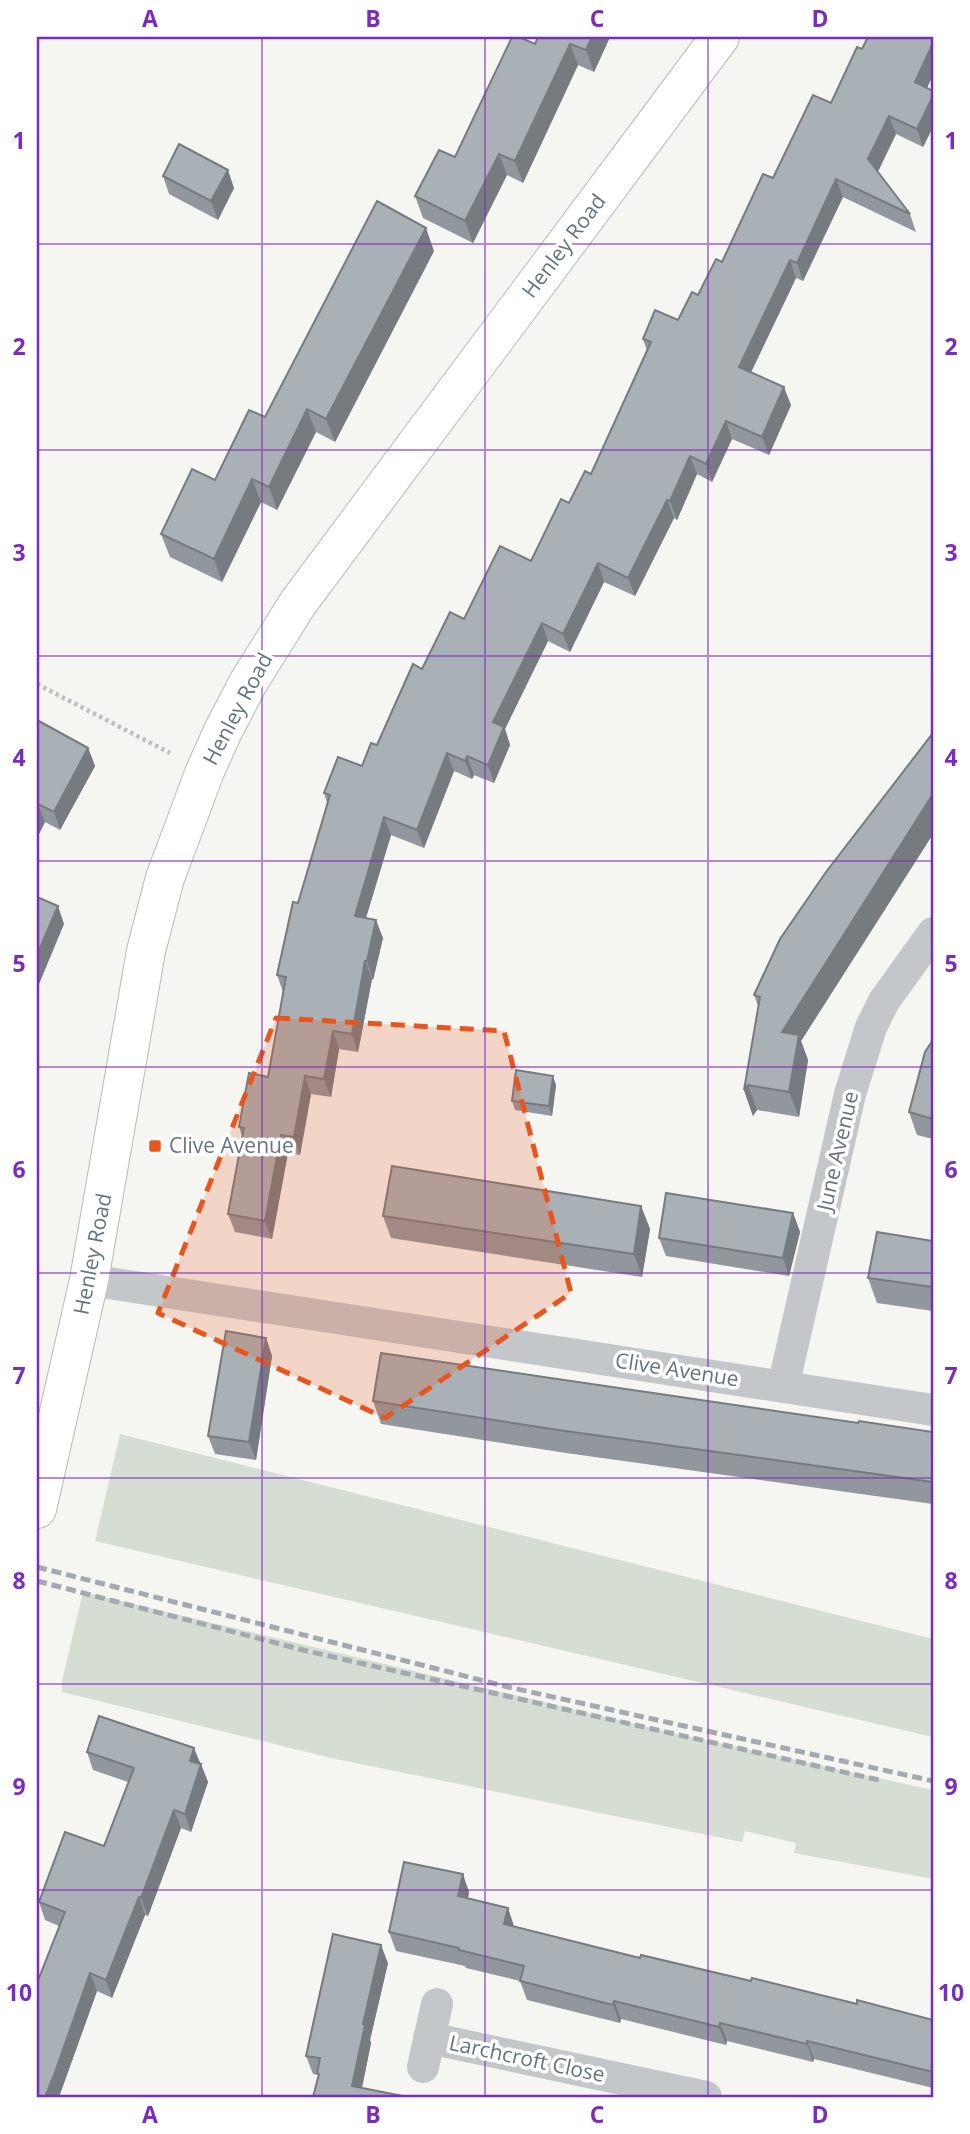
<svg xmlns="http://www.w3.org/2000/svg" width="970" height="2134" viewBox="0 0 970 2134" font-family="'Open Sans',sans-serif">
  <rect width="100%" height="100%" fill="#f5f6f2"/>
  <!-- green -->
  <g fill="#d6ddd3">
    <path d="M120,1434l813,205v98l-838,-196z"/>
    <path d="M83,1592l586,140 264,58v89l-139,-26 2,-10 -51,-12 -3,11 -411,-84 -269,-66v-11z"/>
  </g>
  <g fill="none" stroke-linecap="round" stroke-linejoin="round">
    <!-- secondary casing -->
    <g stroke="#b5babf" stroke-width="40">
      <path id="secondary" d="M37,1509l52,-229 57,-329 19,-73 40,-107 18,-40 25,-48 50,-80 422,-566"/>
    </g>
    <!-- path -->
    <path stroke="#bdbfc1" stroke-width="4.5" stroke-dasharray="3.5 3.5" stroke-linecap="butt" d="M37,684l133,69"/>
    <!-- street -->
    <g stroke="#c3c7ca" stroke-width="32">
      <path d="M89,1280l844,130"/>
      <path d="M783,1387l67,-293 21,-67 13,-26 49,-68"/>
      <path d="M429,2038l277,59"/>
      <path d="M423,2067l14,-63"/>
    </g>
    <!-- secondary -->
    <use href="#secondary" stroke="#fff" stroke-width="38"/>
    <!-- rail -->
    <g stroke="#a3a9af" stroke-width="5" stroke-dasharray="10 5" stroke-linecap="butt">
      <path d="M37,1567l471,120 425,94"/>
      <path d="M37,1581l274,71 568,128"/>
    </g>
  </g>
  <!-- wall -->
  <g fill="#91979d">
    <path d="M538,37h72l-16,35 -16,-7 -55,118 -16,-8 -34,68 -50,-25 -8,-22 40,-39 80,-113z"/>
    <path d="M933,37v38l-6,13 6,3v36l-10,20 -27,-13 -18,38 32,42 6,18 -73,-35 -40,84 -7,-3 -45,94 40,33 -22,50 -37,-16 -20,43 -15,-8 -20,46 -3,-2 -39,78 -31,-14 -34,70 -22,-11 -43,88 5,16 -16,38 -20,-8 -2,4 -18,-8 -30,77 -33,-13 -25,83 17,20 -10,42 -1,-1 -14,73 -19,-3 -8,48 -20,-3 -11,61 -12,-2 -16,86 -37,-7 -7,-18 14,-78 -3,-9 29,-50 15,-85 -6,-17 50,-172 -3,-10 38,-27 15,-21 45,-76 42,-50 67,-58 38,-58 22,-29 56,-123 -4,-12 35,-19 20,-25 24,-33 51,-84 58,-75 31,-54z"/>
    <path d="M163,176l71,12 -16,32 -49,-26z"/>
    <path d="M434,251l-99,191 -19,-10 -39,78 -16,-8 -39,80 -52,-25 -9,-23 54,-54 50,-63z"/>
    <path d="M37,720l51,28 7,18 -35,64 -15,-8 -8,16z"/>
    <path d="M933,733v101l-132,207 7,19 -9,57 -42,-7 -4,6 -9,-26 14,-84 -4,-11z"/>
    <path d="M933,1040v99l-16,-4 -8,-23z"/>
    <path d="M556,1085l-4,31 -37,-6 -3,-9z"/>
    <path d="M641,1206l9,23 -8,48 -251,-39 -8,-22z"/>
    <path d="M793,1213l7,19 -11,44 -123,-20 -7,-18z"/>
    <path d="M933,1241v70l-56,-8 -9,-25z"/>
    <path d="M266,1338l6,18 -16,104 -41,-6 -7,-18z"/>
    <path d="M373,1401l485,22 75,9v72l-367,-51 -185,-29z"/>
    <path d="M87,1752l113,11 1,1 7,18 -17,50 -10,-4 -33,88 -3,-1 -33,83 -15,-7 -38,106h-22l22,-171 -14,-6 -6,-18 65,-56 24,-64 -35,-12z"/>
    <path d="M469,1892l-1,6 40,10 6,18 126,32 293,62v68l-119,-29 -1,3 -86,-21 -1,4 -105,-26 -1,4 -93,-23 -7,-19 -54,-13 -1,-2 -69,-15 -7,-19z"/>
    <path d="M388,1963l-18,77 1,3 -9,45 -49,9 5,-21v-1l-5,-1 -7,-18z"/>
  </g>
  <!-- shaded-wall -->
  <g fill="#767b7f">
    <path d="M592,37h18l-16,35 -8,-22z"/>
    <path d="M933,43v32l-12,25 -6,-18z"/>
    <path d="M570,44l8,21 -55,118 -8,-22z"/>
    <path d="M933,96v31l-10,20 -6,-18z"/>
    <path d="M889,116l7,18 -21,43 -7,-18z"/>
    <path d="M499,154l8,21 -34,68 -8,-22z"/>
    <path d="M228,170l6,18 -16,32 -7,-19z"/>
    <path d="M836,179l7,18 -40,84 -6,-18z"/>
    <path d="M426,228l8,23 -99,191 -9,-23z"/>
    <path d="M790,260l6,18 -51,107 -6,-18z"/>
    <path d="M784,387l7,18 -22,50 -7,-18z"/>
    <path d="M307,409l9,23 -39,78 -8,-23z"/>
    <path d="M726,421l6,18 -20,43 -6,-18z"/>
    <path d="M690,456l7,18 -20,46 -7,-19z"/>
    <path d="M252,479l9,23 -39,80 -8,-23z"/>
    <path d="M667,500l7,18 -39,78 -7,-18z"/>
    <path d="M598,563l6,19 -34,70 -7,-18z"/>
    <path d="M542,623l6,18 -43,88 5,16 -16,38 -6,-18 5,-43z"/>
    <path d="M88,748l7,18 -35,64 -6,-18z"/>
    <path d="M447,753l7,18 -30,77 -7,-18z"/>
    <path d="M467,756l7,19 -2,4 -7,-18z"/>
    <path d="M933,794v40l-132,207 7,19 -9,57 -10,-25 -7,-60z"/>
    <path d="M38,804l7,18 -8,16v-32z"/>
    <path d="M384,817l7,18 -30,99 -6,-18z"/>
    <path d="M58,906l6,18 -27,65v-34z"/>
    <path d="M376,920l7,18 -10,42 -6,-19z"/>
    <path d="M365,961l7,18 -14,73 -6,-18z"/>
    <path d="M333,1031l6,18 -8,48 -7,-18z"/>
    <path d="M305,1076l6,18 -11,61 -6,-18z"/>
    <path d="M553,1076l3,9 -4,31 -3,-10z"/>
    <path d="M748,1085l9,25 -4,6 -9,-26z"/>
    <path d="M281,1135l7,18 -16,86 -7,-18z"/>
    <path d="M641,1206l9,23 -8,48 -8,-23z"/>
    <path d="M793,1213l7,19 -11,44 -6,-18z"/>
    <path d="M266,1338l6,18 -16,104 -7,-18z"/>
    <path d="M194,1748l14,34 -17,50 -6,-18 5,-53z"/>
    <path d="M174,1810l7,18 -33,88 -7,-18z"/>
    <path d="M463,1874l6,18 -4,22 -7,-18z"/>
    <path d="M139,1897l6,18 -33,83 -6,-18z"/>
    <path d="M508,1908l6,19 -10,-3z"/>
    <path d="M381,1945l7,18 -18,77 1,3 -11,54 -8,-11 11,-62z"/>
    <path d="M90,1973l7,18 -38,106h-14z"/>
    <path d="M614,2001l7,18 -1,4 -7,-18z"/>
    <path d="M720,2023l7,18 -1,4 -7,-18z"/>
    <path d="M807,2041l7,18 -1,3 -6,-18z"/>
  </g>
  <!-- building -->
  <g fill="#a9b0b6" stroke="#767b7f" stroke-width="2">
    <path d="M512,37h7l16,7 3,-7h54l-6,13 -16,-6 -55,117 -16,-7 -34,67 -50,-25 24,-46 16,7z"/>
    <path d="M868,37h65v6l-18,39 18,9v5l-16,33 -28,-13 -21,43 42,55 -74,-35 -39,84 -7,-3 -51,107 45,20 -22,50 -36,-16 -20,43 -16,-8 -20,45 -3,-1 -39,78 -30,-15 -35,71 -21,-11 -49,99 11,5 -16,38 -21,-9 -2,5 -18,-8 -30,77 -33,-13 -29,99 21,4 -9,41h-2l-13,73 -19,-3 -9,48 -19,-3 -11,61 -13,-2 -16,86 -37,-7 16,-86 -5,-1 10,-54 19,4 18,-100 -9,-2 16,-73 5,1 32,-108 -6,-2 14,-36 24,9 9,-23 6,2 36,-81 9,5 28,-57 14,7 36,-73 31,15 30,-62 8,4 16,-32 6,3 60,-132 -8,-3 12,-29 23,10 14,-28 6,3 18,-36 6,3 41,-88 10,4 40,-83 18,8 26,-56 5,2z"/>
    <path d="M179,144l49,26 -17,31 -48,-25z"/>
    <path d="M377,201l49,27 -100,191 -19,-10 -38,78 -17,-8 -38,80 -53,-25 31,-65 23,11 34,-70 16,7z"/>
    <path d="M37,720l51,28 -34,64 -16,-8 -1,2z"/>
    <path d="M933,733v61l-151,238 17,3 -10,57 -41,-7 -4,5 16,-93 -6,-2 26,-56 46,-67z"/>
    <path d="M37,897l21,9 -21,49z"/>
    <path d="M933,1040v79l-24,-7 16,-60z"/>
    <path d="M516,1070l37,6 -4,30 -37,-5z"/>
    <path d="M392,1166l249,40 -7,48 -251,-38z"/>
    <path d="M666,1193l127,20 -10,45 -124,-20z"/>
    <path d="M877,1232l56,9v46l-65,-9z"/>
    <path d="M226,1331l40,7 -17,104 -41,-6z"/>
    <path d="M381,1353l477,70 1,-2 74,11v50l-375,-52 -185,-29z"/>
    <path d="M99,1716l95,32 -4,13 11,3 -16,50 -11,-4 -33,88 -2,-1 -33,83 -16,-7 -36,102 -9,22h-8v-114l28,-71 -26,-10 26,-70 39,14 30,-78 -47,-16z"/>
    <path d="M404,1862l59,12 -5,22 50,12 -4,16 136,34 1,-3 110,26 1,-3 105,26v-4l76,20v52l-126,-31v3l-87,-21 -1,4 -105,-26 -1,4 -93,-24 4,-15 -65,-16v-2l-70,-16z"/>
    <path d="M333,1934l48,11 -18,79 2,1 -13,61 56,11h-95l6,-23 -2,-1 3,-15 -14,-2z"/>
  </g>
  <!-- marked area -->
  <path fill="#e8561f" fill-opacity="0.2" stroke="#e8561f" stroke-width="5" stroke-dasharray="14 9" stroke-linejoin="round" d="M276,1018l228,13 67,262 -186,125 -227,-105z"/>
  <!-- grid -->
  <path fill="none" stroke="#7b2cbf" stroke-width="2" stroke-opacity="0.55" d="M262,37v2060M485,37v2060M708,37v2060M37,244h896M37,450h896M37,656h896M37,861h896M37,1067h896M37,1273h896M37,1478h896M37,1684h896M37,1890h896"/>
  <!-- markers -->
  <rect fill="#e8561f" stroke="#fff" stroke-width="2.5" x="148" y="1139" width="14" height="14" rx="3.5"/>
  <g text-anchor="middle" stroke-width="7" stroke-linejoin="round" paint-order="stroke">
    <!-- street labels -->
    <g font-size="21" fill="#647484" stroke="#fff">
      <text transform="translate(564 246) rotate(-53)" y="7">Henley Road</text>
      <text transform="translate(238 709) rotate(-62)" y="7">Henley Road</text>
      <text transform="translate(838 1151) rotate(-77)" y="7">June Avenue</text>
      <text transform="translate(93 1254) rotate(-79)" y="7">Henley Road</text>
      <text transform="translate(677 1370) rotate(9)" y="7">Clive Avenue</text>
      <text transform="translate(527 2059) rotate(12)" y="7">Larchcroft Close</text>
    </g>
    <!-- poi labels -->
    <g font-size="21" fill="#647484" stroke="#fff" text-anchor="start">
      <text x="169" y="1153">Clive Avenue</text>
    </g>
  </g>
  <!-- border -->
  <rect width="970" height="2134" fill="none" stroke="#ffffff" stroke-width="77"/>
  <rect x="38" y="38" width="894" height="2058" fill="none" stroke="#7b2cbf" stroke-width="2.5"/>
  <g font-size="23" text-anchor="middle" font-weight="bold" fill="#7b2cbf">
    <text x="150" y="27">A</text>
    <text x="373" y="27">B</text>
    <text x="597" y="27">C</text>
    <text x="820" y="27">D</text>
    <text x="19" y="149">1</text>
    <text x="951" y="149">1</text>
    <text x="19" y="355">2</text>
    <text x="951" y="355">2</text>
    <text x="19" y="561">3</text>
    <text x="951" y="561">3</text>
    <text x="19" y="766">4</text>
    <text x="951" y="766">4</text>
    <text x="19" y="972">5</text>
    <text x="951" y="972">5</text>
    <text x="19" y="1178">6</text>
    <text x="951" y="1178">6</text>
    <text x="19" y="1384">7</text>
    <text x="951" y="1384">7</text>
    <text x="19" y="1589">8</text>
    <text x="951" y="1589">8</text>
    <text x="19" y="1795">9</text>
    <text x="951" y="1795">9</text>
    <text x="19" y="2001">10</text>
    <text x="951" y="2001">10</text>
    <text x="150" y="2123">A</text>
    <text x="373" y="2123">B</text>
    <text x="597" y="2123">C</text>
    <text x="820" y="2123">D</text>
  </g>
</svg>
